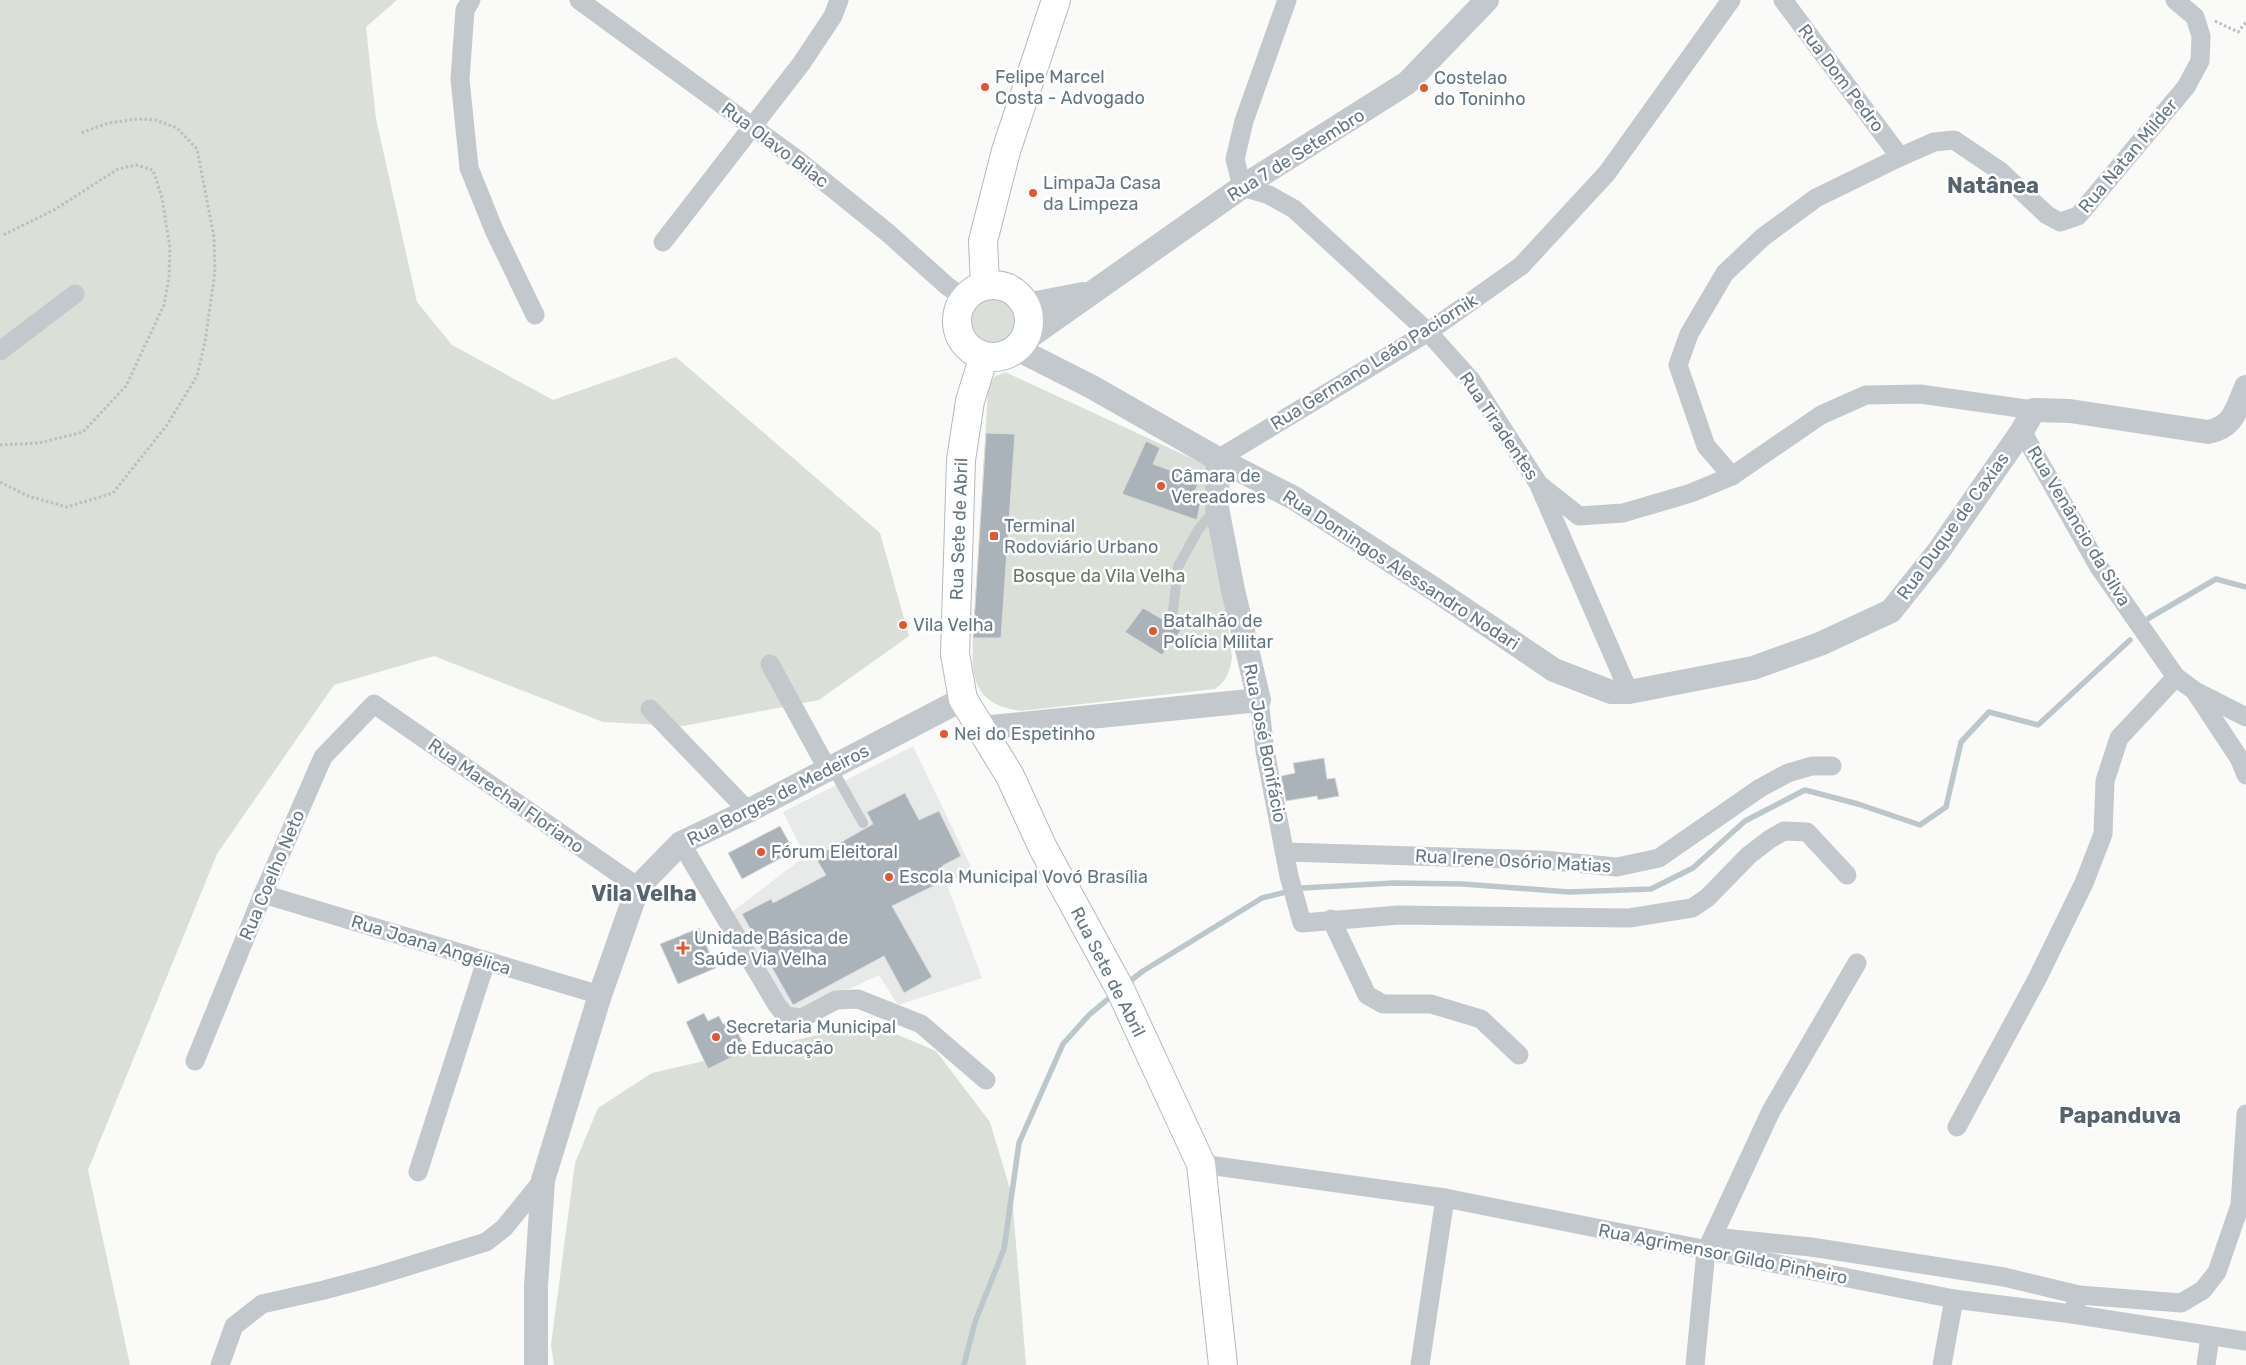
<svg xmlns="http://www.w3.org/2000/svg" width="2246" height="1365" viewBox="0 0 2246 1365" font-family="Rubik,sans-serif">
  <rect width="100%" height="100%" fill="#fafaf8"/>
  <!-- built -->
  <path fill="#e8e9e9" d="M913,746l60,125 -27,11 36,96 -84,27 -19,-30 -87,41 -60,-104 73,-56 -22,-44z"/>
  <!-- green -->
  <g fill="#dadfd7">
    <path d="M0,0h397l-31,27 10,92 41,183 35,43 101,55 123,-43 204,176 29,103 -90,64 -136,26 -80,-4 -169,-66 -100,29 -117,169 -129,316 42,195h-130z"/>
    <circle cx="993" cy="321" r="24"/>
    <path d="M1005,372l201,93 26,192c-2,13 -5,24 -17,32l-195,22c-46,-7 -49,-32 -47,-73l15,-248 6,-13z"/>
    <path d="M870,1023l66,28 54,71 22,74 14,169h-472l-3,-20 24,-182 23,-55 54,-35z"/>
  </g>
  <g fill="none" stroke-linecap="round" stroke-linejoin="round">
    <!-- stream -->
    <g stroke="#bbc7cb" stroke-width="5.5">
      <path d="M2149,618l67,-39 30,8"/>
      <path d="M1125,985l18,-14 119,-73 40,-10 92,-5 69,1 106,8 82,-3 42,-21 52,-47 60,-31 53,14 62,21 26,-18 15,-65 28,-30 49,13 92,-85"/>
      <path d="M964,1365l11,-43 29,-73 15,-106 44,-99 26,-29 25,-21"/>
    </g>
  </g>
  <!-- building -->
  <g fill="#aab3b9" stroke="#dcdcda">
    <path d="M986,433l29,1 -14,204h-28z"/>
    <path d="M1146,441l14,7 -7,16 46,17 -4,10 7,3 -5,26 -75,-26z"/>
    <path d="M1143,608l38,22 -19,25 -37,-23z"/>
    <path d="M1324,758l3,21 8,-1 4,18 -21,4 -1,-4 -31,5 -5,-25 14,-3 -2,-10z"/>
    <path d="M905,793l14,27 20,-9 22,45 -19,10 6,13 -56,27 40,71 -28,16 -20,-37 -91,49 -51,-91 29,-15 2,4 53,-28 -11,-18 58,-33 -6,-12z"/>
    <path d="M780,826l14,25 -52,28 -14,-26z"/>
    <path d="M699,928l17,40 -38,16 -18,-40z"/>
    <path d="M704,1013l4,8 11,-5 4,8 9,-4 14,30 -38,19 -22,-47z"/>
  </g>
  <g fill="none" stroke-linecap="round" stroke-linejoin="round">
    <!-- secondary casing -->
    <g stroke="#b3babf" stroke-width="30">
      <g id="secondary">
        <circle cx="993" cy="321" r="36"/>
        <path d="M985,285l-2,-44 23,-90 50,-151"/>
        <path d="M984,356l-14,45 -9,59 -6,194 8,45 47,77 33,72 77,141 81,175 22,201"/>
      </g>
    </g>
    <!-- path -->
    <g stroke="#bbbfc2" stroke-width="3" stroke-dasharray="2.5 2.5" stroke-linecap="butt">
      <path d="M2215,21l23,11 8,-10"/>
      <path d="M0,445l39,-2 44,-11 43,-46 38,-81 5,-28 1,-29 -8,-50 -9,-28 -17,-5 -18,4 -64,41 -51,25"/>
      <path d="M0,482l28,14 39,11 46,-14 54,-68 30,-49 8,-34 10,-70 -1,-35 -17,-88 -20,-21 -21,-8 -18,-1 -30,4 -27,10"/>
    </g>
    <!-- service -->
    <g stroke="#c3c8cc" stroke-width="10">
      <path d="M1173,611l5,-44 20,-37 18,-21"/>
      <path d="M832,768l31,55"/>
    </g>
    <!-- minor -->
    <g stroke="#c3c8cc" stroke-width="19">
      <path d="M471,0l-6,10 -5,69 9,89 25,62 41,85"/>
      <path d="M579,0l216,158 93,75 59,53 17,12"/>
      <path d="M1287,0l-43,121 -9,38 7,28 27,8 25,14 134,123 43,48 67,103 91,209"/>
      <path d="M1783,0l117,157"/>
      <path d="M663,242l138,-178 32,-48 6,-16"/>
      <path d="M0,351l75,-57"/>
      <path d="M2022,431l77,136 77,110 19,14 51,26"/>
      <path d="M1218,459l210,-127 93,-66 86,-93 124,-173"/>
      <path d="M1732,476l-26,-30 -28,-81 11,-31 36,-61 38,-36 53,-39 84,-41 34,-15 20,-2 46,31 47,44 13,7 18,-6 108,-129 14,-26 1,-25 -6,-19 -20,-17"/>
      <path d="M1541,486l38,30 44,-3 68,-20 41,-17 89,-61 45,-20 54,-1 114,16"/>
      <path d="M770,664l58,106"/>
      <path d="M2196,693l43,65 7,17"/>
      <path d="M1259,700l6,51 24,125 13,47 97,-8 230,3 63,-10 15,-10 42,-43 21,-16 14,-8 23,1 40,43"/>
      <path d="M650,709l98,102"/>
      <path d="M681,843l96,162 9,11 16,2 34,-18 22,-1 63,25 65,56"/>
      <path d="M1286,852l258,8 73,7 42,-9 101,-70 28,-15 24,-7h20"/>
      <path d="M263,894l337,101"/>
      <path d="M1331,919l36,76 16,9h48l50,15 38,36"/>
      <path d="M195,1061l68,-167 60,-137 51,-53 264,183"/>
      <path d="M1957,1127l80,-148 47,-96 19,-49 2,-53 14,-43 57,-61"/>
      <path d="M1201,1164l244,34 509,101 118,15 174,27"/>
      <path d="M418,1172l68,-211"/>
      <path d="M1713,1237l98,10 193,30 75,18"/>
      <path d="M2075,1306l4,-11 102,8 22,-13 14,-18 23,-67 6,-91"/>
      <path d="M220,1365l14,-39 28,-22 62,-14 52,-14 110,-34 18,-14 39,-48"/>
      <path d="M1420,1365l25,-167"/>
      <path d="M1695,1365l11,-114 65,-140 86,-148"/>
      <path d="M1942,1365l12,-66"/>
      <path d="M2206,1365l4,-29"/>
    </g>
    <!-- tertiary -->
    <g stroke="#c3c8cc" stroke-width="24">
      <path d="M1026,305l57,-11"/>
      <path d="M1025,340l217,-153 165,-104 80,-83"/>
      <path d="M1017,349l75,38 126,72 76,39 140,91 120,81 57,22h18l124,-24 67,-24 71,-33 47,-59 84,-121 12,-21 36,1 138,21c26,-5 28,-22 38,-45"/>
      <path d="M981,728l278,-28 -26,-110 -16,-82 1,-49"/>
      <path d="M536,1365v-79l7,-106 57,-185 38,-108 43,-44 67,-32 215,-112"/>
    </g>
    <!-- secondary -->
    <use href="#secondary" stroke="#fff" stroke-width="28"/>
  </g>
  <!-- markers -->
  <g fill="#e4572e" stroke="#fff" stroke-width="2">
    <circle cx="985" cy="87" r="5"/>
    <circle cx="1424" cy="88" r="5"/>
    <circle cx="1033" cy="193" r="5"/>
    <circle cx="1161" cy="486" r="5"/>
    <rect x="989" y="531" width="10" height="10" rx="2.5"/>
    <circle cx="903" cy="625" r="5"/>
    <circle cx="1153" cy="631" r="5"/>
    <circle cx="944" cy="734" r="5"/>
    <circle cx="761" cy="852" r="5"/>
    <circle cx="889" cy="877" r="5"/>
    <path d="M680.5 940.5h5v5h5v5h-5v5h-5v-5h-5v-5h5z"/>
    <circle cx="716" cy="1037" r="5"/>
  </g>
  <g text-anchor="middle" stroke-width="5" stroke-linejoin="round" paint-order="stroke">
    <!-- poi labels -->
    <g font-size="18" fill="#657683" stroke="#fff" text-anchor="start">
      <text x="995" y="83">Felipe Marcel<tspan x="995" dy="21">Costa - Advogado</tspan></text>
      <text x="1434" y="84">Costelao<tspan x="1434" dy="21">do Toninho</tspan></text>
      <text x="1043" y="189">LimpaJa Casa<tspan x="1043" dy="21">da Limpeza</tspan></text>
      <text x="1171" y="482">Câmara de<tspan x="1171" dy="21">Vereadores</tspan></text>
      <text x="1004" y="532">Terminal<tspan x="1004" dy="21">Rodoviário Urbano</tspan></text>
      <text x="1163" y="627">Batalhão de<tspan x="1163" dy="21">Polícia Militar</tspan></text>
      <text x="913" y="631">Vila Velha</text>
      <text x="954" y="740">Nei do Espetinho</text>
      <text x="771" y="858">Fórum Eleitoral</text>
      <text x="899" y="883">Escola Municipal Vovó Brasília</text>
      <text x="694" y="944">Unidade Básica de<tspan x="694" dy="21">Saúde Via Velha</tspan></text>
      <text x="726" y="1033">Secretaria Municipal<tspan x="726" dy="21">de Educação</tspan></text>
    </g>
    <!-- street labels -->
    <g font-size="18" fill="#657683" stroke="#fff">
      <text transform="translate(1841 78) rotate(53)" y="6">Rua Dom Pedro</text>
      <text transform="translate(775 145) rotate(37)" y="6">Rua Olavo Bilac</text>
      <text transform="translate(1296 155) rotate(-32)" y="6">Rua 7 de Setembro</text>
      <text transform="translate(2128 156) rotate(-50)" y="6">Rua Natan Milder</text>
      <text transform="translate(1374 362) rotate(-32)" y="6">Rua Germano Leão Paciornik</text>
      <text transform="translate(1499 426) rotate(56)" y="6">Rua Tiradentes</text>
      <text transform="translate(1953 526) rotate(-54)" y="6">Rua Duque de Caxias</text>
      <text transform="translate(2079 526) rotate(59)" y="6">Rua Venâncio da Silva</text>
      <text transform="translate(959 529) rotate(-88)" y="6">Rua Sete de Abril</text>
      <text transform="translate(1401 570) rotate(33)" y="6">Rua Domingos Alessandro Nodari</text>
      <text transform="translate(1265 743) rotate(79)" y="6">Rua José Bonifácio</text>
      <text transform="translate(778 795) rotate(-27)" y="6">Rua Borges de Medeiros</text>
      <text transform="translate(506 796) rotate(35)" y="6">Rua Marechal Floriano</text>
      <text transform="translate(1513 861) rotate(3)" y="6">Rua Irene Osório Matias</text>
      <text transform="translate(272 875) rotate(-67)" y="6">Rua Coelho Neto</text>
      <text transform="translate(431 945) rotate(17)" y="6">Rua Joana Angélica</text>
      <text transform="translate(1108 972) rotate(63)" y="6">Rua Sete de Abril</text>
      <text transform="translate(1723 1254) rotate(11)" y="6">Rua Agrimensor Gildo Pinheiro</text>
    </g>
    <!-- park labels -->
    <g font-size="18" fill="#687a64" stroke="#fff">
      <text x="1099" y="582">Bosque da Vila Velha</text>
    </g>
    <!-- district labels -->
    <g font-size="22" font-weight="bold" fill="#57646e" stroke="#fff">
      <text x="1993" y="193">Natânea</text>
      <text x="644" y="901">Vila Velha</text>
      <text x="2120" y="1123">Papanduva</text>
    </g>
  </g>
</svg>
